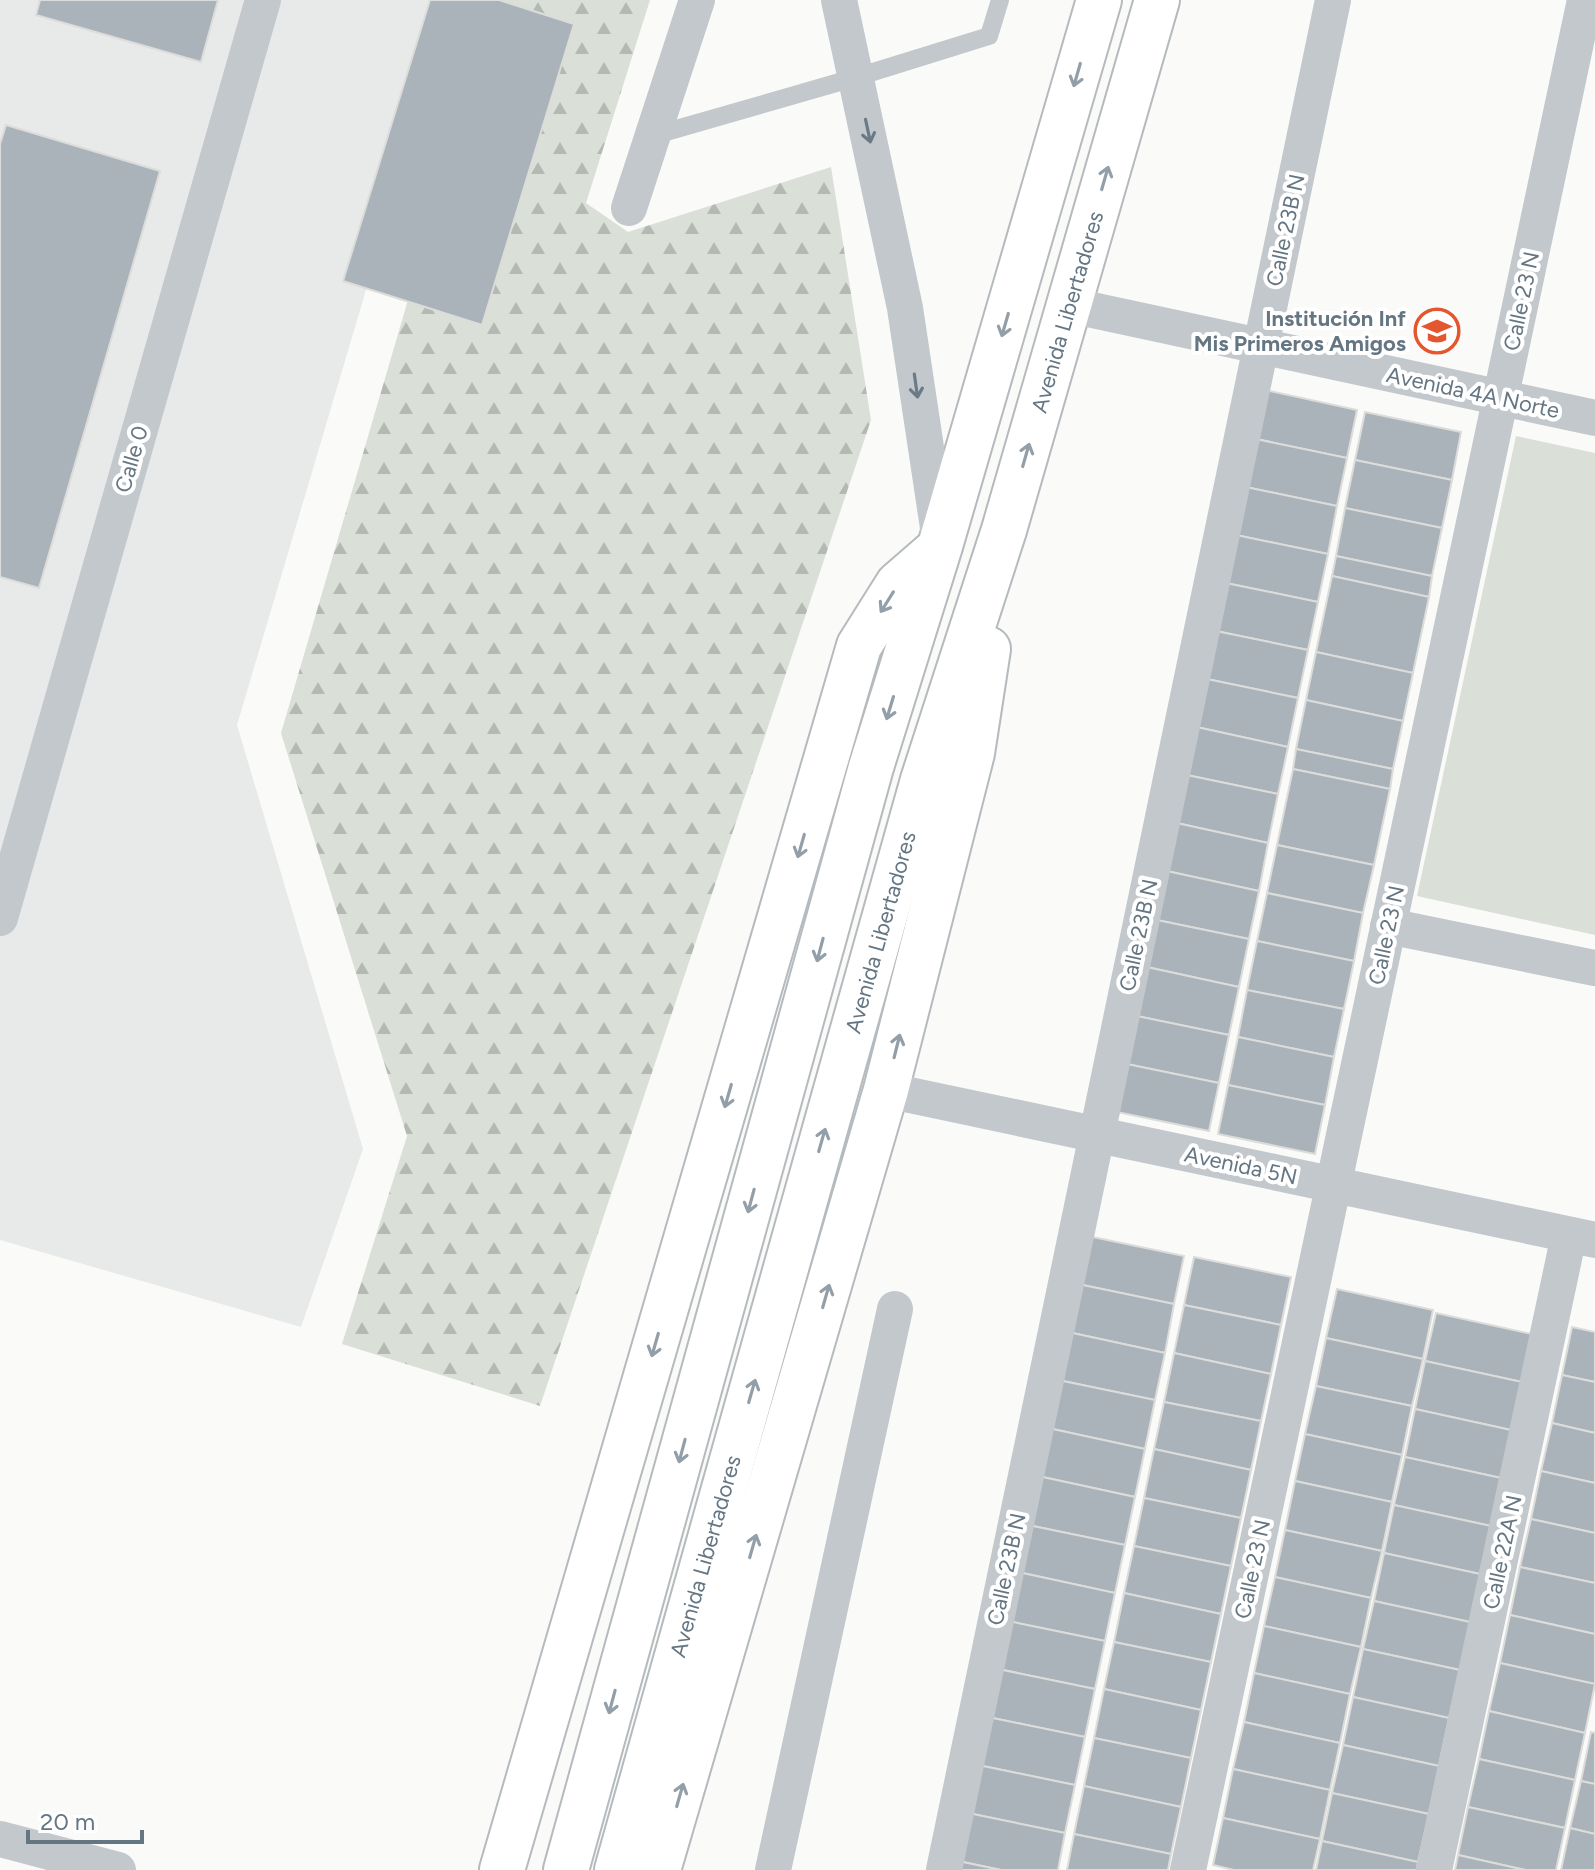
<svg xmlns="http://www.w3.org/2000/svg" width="1595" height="1870" viewBox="0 0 1595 1870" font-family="Figtree,sans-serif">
  <defs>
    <pattern id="forest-firs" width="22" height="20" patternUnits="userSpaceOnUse" patternTransform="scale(2)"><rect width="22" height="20" fill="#dadfd7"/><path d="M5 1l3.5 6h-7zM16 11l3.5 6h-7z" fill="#b4b9b4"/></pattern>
  </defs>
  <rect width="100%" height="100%" fill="#fafaf8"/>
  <!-- built -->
  <path fill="#e8e9e9" d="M0,0h452l-215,725 126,424 -62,178 -301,-87z"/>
  <!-- forest -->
  <path fill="url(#forest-firs)" d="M496,0h154l-64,203 42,29 203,-65 40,253 -331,986 -198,-62 65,-208 -126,-403z"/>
  <!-- green -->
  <path fill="#dadfd7" d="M1516,436l79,17v482l-178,-39z"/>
  <!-- building -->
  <g fill="#aab3b9" stroke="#dcdcda" stroke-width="2">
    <path d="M40,0h178l-17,62 -165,-47z"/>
    <path d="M430,0h69l75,24 -92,301 -139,-44z"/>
    <path d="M6,125l154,46 -121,417 -39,-11v-433z"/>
    <path d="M1261,389l96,21 -10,48 -96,-20z"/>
    <path d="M1365,412l96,20 -9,48 -97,-20z"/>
    <path d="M1251,438l96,20 -10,48 -96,-20z"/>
    <path d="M1355,460l97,20 -10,48 -97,-20z"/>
    <path d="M1241,486l96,20 -9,48 -97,-20z"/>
    <path d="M1345,508l97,20 -10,48 -96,-20z"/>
    <path d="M1231,534l97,20 -10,48 -97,-20z"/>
    <path d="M1336,556l96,20 -3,21 -97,-21z"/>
    <path d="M1332,576l97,21 -16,76 -97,-21z"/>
    <path d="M1221,582l97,20 -10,48 -97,-20z"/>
    <path d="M1211,630l97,20 -10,48 -96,-20z"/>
    <path d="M1316,652l97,21 -10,48 -97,-21z"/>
    <path d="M1202,678l96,20 -10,49 -96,-21z"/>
    <path d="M1306,700l97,21 -10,48 -97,-20z"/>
    <path d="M1192,726l96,21 -10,47 -96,-20z"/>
    <path d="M1296,749l97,20 -3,20 -97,-20z"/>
    <path d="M1293,769l97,20 -16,76 -97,-20z"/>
    <path d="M1182,774l96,20 -10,49 -96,-21z"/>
    <path d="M1172,822l96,21 -9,48 -97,-21z"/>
    <path d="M1277,845l97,20 -11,48 -96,-20z"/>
    <path d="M1162,870l97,21 -10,48 -97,-20z"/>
    <path d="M1267,893l96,20 -9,48 -97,-20z"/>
    <path d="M1152,919l97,20 -10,48 -97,-21z"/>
    <path d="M1257,941l97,20 -10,48 -97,-19z"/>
    <path d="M1142,966l97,21 -10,48 -97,-20z"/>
    <path d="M1247,990l97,19 -10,48 -96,-20z"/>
    <path d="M1132,1015l97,20 -10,48 -97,-20z"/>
    <path d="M1238,1037l96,20 -9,48 -97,-20z"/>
    <path d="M1122,1063l97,20 -10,48 -97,-20z"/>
    <path d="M1228,1085l97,20 -10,49 -97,-20z"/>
    <path d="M1088,1236l96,20 -10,48 -96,-20z"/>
    <path d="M1194,1257l97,20 -10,48 -97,-20z"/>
    <path d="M1078,1284l96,20 -9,49 -97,-21z"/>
    <path d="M1337,1289l96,21 -10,49 -97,-21z"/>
    <path d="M1184,1305l97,20 -10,49 -97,-21z"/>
    <path d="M1436,1313l96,21 -10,48 -97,-21z"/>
    <path d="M1572,1327l23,5v50l-33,-7z"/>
    <path d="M1068,1332l97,21 -10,47 -97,-20z"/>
    <path d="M1326,1338l97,21 -11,47 -96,-20z"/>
    <path d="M1174,1353l97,21 -10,47 -97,-19z"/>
    <path d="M1425,1361l97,21 -11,48 -96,-21z"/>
    <path d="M1562,1375l33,7v51l-43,-10z"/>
    <path d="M1058,1380l97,20 -10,49 -97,-21z"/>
    <path d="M1316,1386l96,20 -10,49 -97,-21z"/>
    <path d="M1164,1402l97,19 -10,49 -97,-21z"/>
    <path d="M1415,1409l96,21 -10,48 -96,-21z"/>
    <path d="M1552,1423l43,10v50l-54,-12z"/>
    <path d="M1048,1428l97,21 -10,48 -97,-21z"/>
    <path d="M1305,1434l97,21 -10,47 -97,-21z"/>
    <path d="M1154,1449l97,21 -10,48 -97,-20z"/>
    <path d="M1405,1457l96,21 -10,48 -97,-21z"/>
    <path d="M1541,1471l54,12v50l-64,-14z"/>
    <path d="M1038,1476l97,21 -10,48 -97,-20z"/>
    <path d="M1295,1481l97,21 -10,49 -97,-21z"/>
    <path d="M1144,1498l97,20 -10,48 -97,-20z"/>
    <path d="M1394,1505l97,21 -11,48 -96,-21z"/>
    <path d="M1531,1519l64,14v50l-75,-16z"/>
    <path d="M1028,1525l97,20 -10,48 -97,-21z"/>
    <path d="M1285,1530l97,21 -11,47 -96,-21z"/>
    <path d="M1134,1546l97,20 -10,48 -97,-21z"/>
    <path d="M1384,1553l96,21 -10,48 -96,-21z"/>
    <path d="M1520,1567l75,16v51l-85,-19z"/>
    <path d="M1018,1572l97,21 -10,48 -97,-20z"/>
    <path d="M1275,1577l96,21 -10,49 -97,-21z"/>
    <path d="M1124,1593l97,21 -10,48 -97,-20z"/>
    <path d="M1374,1601l96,21 -10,48 -97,-21z"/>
    <path d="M1510,1615l85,19v50l-95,-21z"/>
    <path d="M1008,1621l97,20 -10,48 -97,-20z"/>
    <path d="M1264,1626l97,21 -11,47 -96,-21z"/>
    <path d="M1114,1642l97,20 -10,48 -97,-21z"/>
    <path d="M1363,1649l97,21 -11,48 -96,-21z"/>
    <path d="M1500,1663l95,21 -10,49 -96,-22z"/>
    <path d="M998,1669l97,20 -10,48 -97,-20z"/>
    <path d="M1254,1673l96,21 -10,49 -96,-21z"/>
    <path d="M1104,1689l97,21 -10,48 -97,-20z"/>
    <path d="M1353,1697l96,21 -10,48 -96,-21z"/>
    <path d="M1489,1711l96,22 -10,47 -96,-21z"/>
    <path d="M988,1717l97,20 -10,48 -97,-20z"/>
    <path d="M1244,1722l96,21 -10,47 -97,-21z"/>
    <path d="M1591,1732l4,1v51l-14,-3z"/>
    <path d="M1094,1738l97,20 -10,49 -97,-21z"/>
    <path d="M1343,1745l96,21 -10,48 -97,-21z"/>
    <path d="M1479,1759l96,21 -10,48 -97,-21z"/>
    <path d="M978,1765l97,20 -10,48 -97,-20z"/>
    <path d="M1233,1769l97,21 -10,49 -97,-21z"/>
    <path d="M1581,1781l14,3v50l-25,-6z"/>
    <path d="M1084,1786l97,21 -10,47 -97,-20z"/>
    <path d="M1332,1793l97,21 -11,48 -96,-21z"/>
    <path d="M1468,1807l97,21 -9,42h-31l-67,-15z"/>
    <path d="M968,1813l97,20 -7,37h-57l-43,-9z"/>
    <path d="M1223,1818l97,21 -7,31h-79l-21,-5z"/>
    <path d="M1570,1828l25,6v36h-34z"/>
    <path d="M1074,1834l97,20 -3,16h-101z"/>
    <path d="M1322,1841l96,21 -1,8h-101z"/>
    <path d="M1458,1855l67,15h-70z"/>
    <path d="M958,1861l43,9h-44z"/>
  </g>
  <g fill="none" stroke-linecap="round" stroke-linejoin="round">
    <!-- primary casing -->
    <g stroke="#b5babe" stroke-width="48">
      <g id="primary">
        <path d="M502,1870l357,-1224 39,-62 38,-33"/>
        <path d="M566,1870l305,-1103 69,-221 159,-546"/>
        <path id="s1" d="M617,1870l306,-1090 81,-250 153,-530"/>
        <path d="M658,1870l228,-780 86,-337 16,-104"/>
      </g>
    </g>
    <!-- lane -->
    <path stroke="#c3c8cc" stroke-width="18" d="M652,136l205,-59 132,-41 11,-36"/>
    <!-- street -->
    <g stroke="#c3c8cc" stroke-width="36">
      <path d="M839,0l66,308 35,233"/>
      <path d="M629,208l68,-208"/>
      <path d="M1069,305l526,113"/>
      <path d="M0,918l263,-918"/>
      <path d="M1388,926l207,42"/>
      <path d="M886,1090l709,150"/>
      <path d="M0,1839l118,31"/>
      <path d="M773,1870l122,-561"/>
      <path d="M944,1870l389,-1870"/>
      <path d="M1188,1870l397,-1870"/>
      <path d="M1434,1870l135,-635"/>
    </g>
    <!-- primary -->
    <use href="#primary" stroke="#fff" stroke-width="44"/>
  </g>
  <!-- one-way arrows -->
  <defs><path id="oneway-shaft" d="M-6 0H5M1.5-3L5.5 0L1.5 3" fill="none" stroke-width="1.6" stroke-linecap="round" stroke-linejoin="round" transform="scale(2)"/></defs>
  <g stroke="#939fa8">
    <use href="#oneway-shaft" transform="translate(1077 75) rotate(106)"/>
    <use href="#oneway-shaft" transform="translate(1105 178) rotate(-74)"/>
    <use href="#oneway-shaft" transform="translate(1005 325) rotate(106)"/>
    <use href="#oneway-shaft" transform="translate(1026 455) rotate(-74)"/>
    <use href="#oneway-shaft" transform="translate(887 602) rotate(122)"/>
    <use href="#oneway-shaft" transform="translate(890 708) rotate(107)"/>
    <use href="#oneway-shaft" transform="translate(801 846) rotate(106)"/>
    <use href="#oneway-shaft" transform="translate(820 950) rotate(105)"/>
    <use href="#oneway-shaft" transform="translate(897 1046) rotate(-76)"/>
    <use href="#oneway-shaft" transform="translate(728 1096) rotate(106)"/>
    <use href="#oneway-shaft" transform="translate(822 1140) rotate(-74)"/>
    <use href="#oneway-shaft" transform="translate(751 1201) rotate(105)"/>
    <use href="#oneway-shaft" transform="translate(826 1296) rotate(-74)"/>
    <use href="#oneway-shaft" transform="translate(655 1345) rotate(106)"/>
    <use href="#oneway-shaft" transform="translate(752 1391) rotate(-74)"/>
    <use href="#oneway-shaft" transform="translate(682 1451) rotate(105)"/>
    <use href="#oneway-shaft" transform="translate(753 1546) rotate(-74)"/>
    <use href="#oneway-shaft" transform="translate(612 1702) rotate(105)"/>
    <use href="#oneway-shaft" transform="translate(680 1795) rotate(-74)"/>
  </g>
  <g stroke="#6a7a87">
    <use href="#oneway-shaft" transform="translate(868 131) rotate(78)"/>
    <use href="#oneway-shaft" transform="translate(916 386) rotate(82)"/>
  </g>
  <!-- icons -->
  <defs>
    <g id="school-ring" transform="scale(2.3)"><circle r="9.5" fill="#fff" stroke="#e4572e" stroke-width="1.5"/><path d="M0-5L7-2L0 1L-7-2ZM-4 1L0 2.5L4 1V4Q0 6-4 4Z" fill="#e4572e"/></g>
  </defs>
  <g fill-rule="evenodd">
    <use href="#school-ring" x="1437" y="331"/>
  </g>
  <g text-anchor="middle" stroke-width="8" stroke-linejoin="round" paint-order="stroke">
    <!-- street labels -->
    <g font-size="22" fill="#657683" stroke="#fff">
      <text transform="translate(1285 230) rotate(-78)" y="8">Calle 23B N</text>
      <text transform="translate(1521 301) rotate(-78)" y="8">Calle 23 N</text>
      <text dy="8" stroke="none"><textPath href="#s1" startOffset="1622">Avenida Libertadores</textPath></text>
      <text transform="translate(1473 392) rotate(12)" y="8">Avenida 4A Norte</text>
      <text transform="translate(131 459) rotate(-74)" y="8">Calle 0</text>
      <text dy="8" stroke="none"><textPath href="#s1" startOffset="974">Avenida Libertadores</textPath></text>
      <text transform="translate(1138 935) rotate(-78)" y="8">Calle 23B N</text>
      <text transform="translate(1386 935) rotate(-78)" y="8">Calle 23 N</text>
      <text transform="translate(1241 1165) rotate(12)" y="8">Avenida 5N</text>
      <text transform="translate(1502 1552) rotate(-78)" y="8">Calle 22A N</text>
      <text dy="8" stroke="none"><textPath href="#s1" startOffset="326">Avenida Libertadores</textPath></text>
      <text transform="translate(1006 1569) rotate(-78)" y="8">Calle 23B N</text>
      <text transform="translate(1252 1569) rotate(-78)" y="8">Calle 23 N</text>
    </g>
    <!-- poi labels -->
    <g font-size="22" font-weight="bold" fill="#657683" stroke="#fff" text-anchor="end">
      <text x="1406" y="326">Institución Inf<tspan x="1406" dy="25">Mis Primeros Amigos</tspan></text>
    </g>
  </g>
  <!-- scale -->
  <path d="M28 1830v12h114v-12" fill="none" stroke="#657683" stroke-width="4"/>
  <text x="40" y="1830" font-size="24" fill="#657683" stroke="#ffffff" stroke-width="6" paint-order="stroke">20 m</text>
</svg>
